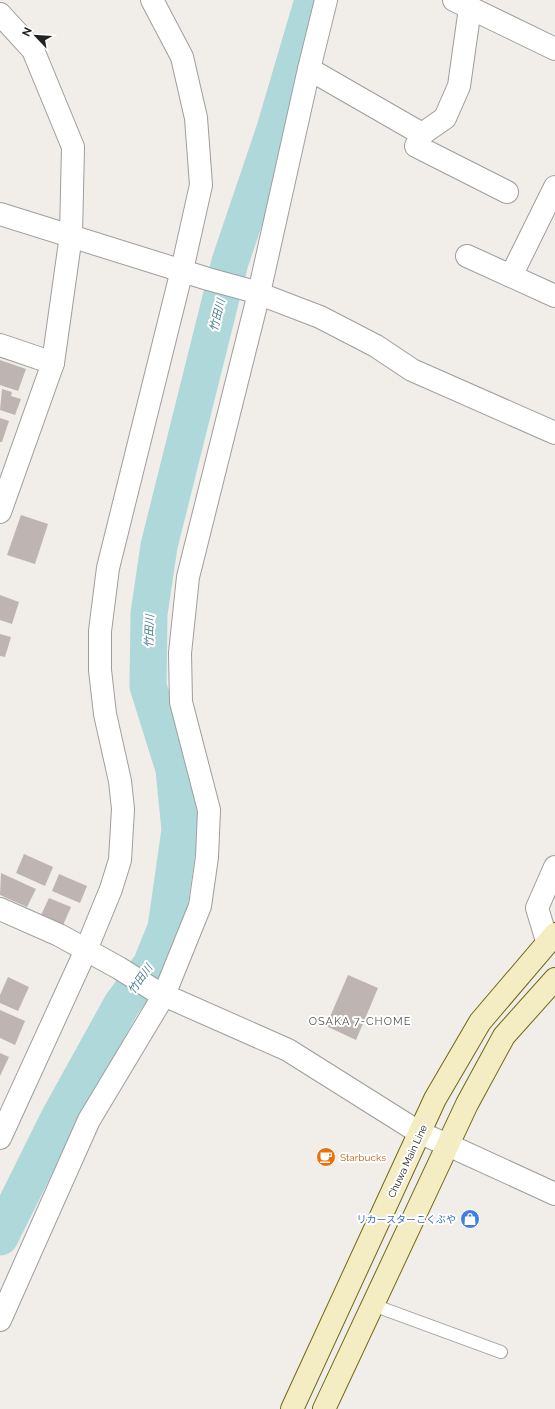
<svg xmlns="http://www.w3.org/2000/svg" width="555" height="1409" viewBox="0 0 555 1409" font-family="Raleway,'Noto Sans JP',sans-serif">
  <rect width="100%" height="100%" fill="#f1ede9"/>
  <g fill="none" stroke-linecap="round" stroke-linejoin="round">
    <!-- river -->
    <path stroke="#aed8da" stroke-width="37" d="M0,1237l59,-119 63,-114 29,-39 15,-37 14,-98 -6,-61 -26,-83 1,-72 10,-68 71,-284 45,-133 38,-129"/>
  </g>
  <!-- building -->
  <g fill="#beb5b2">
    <path d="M0,360l26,9 -8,22 -18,-6z"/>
    <path d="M2,389l10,3 -1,4 10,3 -6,16 -15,-5z"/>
    <path d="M0,418l9,3 -7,21h-2z"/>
    <path d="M21,515l27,9 -13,40 -28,-9z"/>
    <path d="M0,595l19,7 -7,22 -12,-4z"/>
    <path d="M0,634l11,3 -6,20 -5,-1z"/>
    <path d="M24,854l29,13 -8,19 -29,-13z"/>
    <path d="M1,873l35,16 -9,18 -27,-12z"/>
    <path d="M59,874l28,12 -7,17 -28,-12z"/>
    <path d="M49,898l22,9 -8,18 -22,-10z"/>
    <path d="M348,975l30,13 -22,52 -30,-14z"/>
    <path d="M8,977l21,10 -11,24 -18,-8v-8z"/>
    <path d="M0,1010l25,11 -10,24 -15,-7z"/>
    <path d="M0,1053l9,4 -9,19z"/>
  </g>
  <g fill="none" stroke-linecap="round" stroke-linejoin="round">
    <!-- service casing -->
    <g stroke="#9e9e9e" stroke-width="14">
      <path id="service" d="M373,1305l128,47"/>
    </g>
    <!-- minor casing -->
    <g stroke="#9e9e9e" stroke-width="24">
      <g id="minor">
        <path d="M454,0l101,49"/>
        <path d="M0,14l33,36 40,97 -2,88 -18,128 -53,149"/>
        <path d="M309,69l113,65 23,-16 14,-32 11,-78"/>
        <path d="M422,134l-6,12 91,46"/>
        <path d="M0,214l208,65 44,12 68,26 56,29 36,24 143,63"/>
        <path d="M467,256l88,40"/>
        <path d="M511,276l44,-89"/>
        <path d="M0,345l53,18"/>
        <path d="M0,909l59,26 60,33 38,24 131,58 132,83 28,12 107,49"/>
        <path d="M547,941l-10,-33 18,-41"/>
        <path d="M0,1320l89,-200 75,-125 36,-89 7,-49 2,-47 -28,-108 -1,-49 8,-76 71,-284 50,-224 17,-69"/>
      </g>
    </g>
    <!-- tertiary casing -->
    <g stroke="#9e9e9e" stroke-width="24">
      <path id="tertiary" d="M0,1138l86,-188 25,-61 9,-29 3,-51 -3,-28 -15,-67 -5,-44v-39l8,-63 74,-298 19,-85 -5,-67 -14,-61 -30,-57"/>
    </g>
    <!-- secondary casing -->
    <g stroke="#716810" stroke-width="24">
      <g id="secondary">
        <path d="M292,1409l143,-310 45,-77 75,-88"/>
        <path d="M324,1409l143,-305 37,-68 51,-57"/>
      </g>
    </g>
    <!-- service -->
    <use href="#service" stroke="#fff" stroke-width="12"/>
    <!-- minor -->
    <use href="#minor" stroke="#fff" stroke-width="22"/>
    <!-- tertiary -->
    <use href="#tertiary" stroke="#fff" stroke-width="22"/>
    <!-- secondary -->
    <use href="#secondary" stroke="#f4edc3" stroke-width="22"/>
  </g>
  <!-- icons -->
  <defs>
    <g id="cafe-disc" transform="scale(1)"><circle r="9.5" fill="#e8710a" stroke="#fff"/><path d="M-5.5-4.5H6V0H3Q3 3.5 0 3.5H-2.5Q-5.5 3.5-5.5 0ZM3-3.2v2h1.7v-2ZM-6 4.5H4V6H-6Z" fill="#fff"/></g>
    <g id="shop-disc" transform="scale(1)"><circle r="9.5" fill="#3f7fe0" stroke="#fff"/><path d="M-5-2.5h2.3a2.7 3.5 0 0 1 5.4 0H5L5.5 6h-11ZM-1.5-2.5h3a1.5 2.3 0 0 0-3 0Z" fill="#fff"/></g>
  </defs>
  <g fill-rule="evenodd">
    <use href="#cafe-disc" x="326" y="1157"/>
    <use href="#shop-disc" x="470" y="1219"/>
  </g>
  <g text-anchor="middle" stroke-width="4" stroke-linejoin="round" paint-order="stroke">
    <!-- food labels -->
    <g font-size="10" fill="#c56008" stroke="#fff" text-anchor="start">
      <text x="340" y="1161">Starbucks</text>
    </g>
    <!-- street labels -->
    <g font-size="10" fill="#212121" stroke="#fff">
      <text transform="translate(407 1161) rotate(-65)" y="4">Chuwa Main Line</text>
    </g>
    <!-- shop labels -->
    <g font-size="10" fill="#366cbe" stroke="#fff" text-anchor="end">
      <text x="456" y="1223">リカースターこくぶや</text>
    </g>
    <!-- water labels -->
    <g font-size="11" font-style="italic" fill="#4c7d92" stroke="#fff">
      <text transform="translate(217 315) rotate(-76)" y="4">竹田川</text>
      <text transform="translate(149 631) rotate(-88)" y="4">竹田川</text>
      <text transform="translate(140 979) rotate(-55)" y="4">竹田川</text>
    </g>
    <!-- neighbourhood labels -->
    <g font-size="11" letter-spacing="1" fill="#545454" stroke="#fff">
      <text x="360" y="1025">OSAKA 7-CHOME</text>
    </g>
  </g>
  <!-- north arrow -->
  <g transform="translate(36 36) rotate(295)" stroke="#ffffff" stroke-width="3" paint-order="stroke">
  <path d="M0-3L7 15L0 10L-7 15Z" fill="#212121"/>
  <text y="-6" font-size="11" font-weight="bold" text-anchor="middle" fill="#212121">N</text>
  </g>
</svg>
